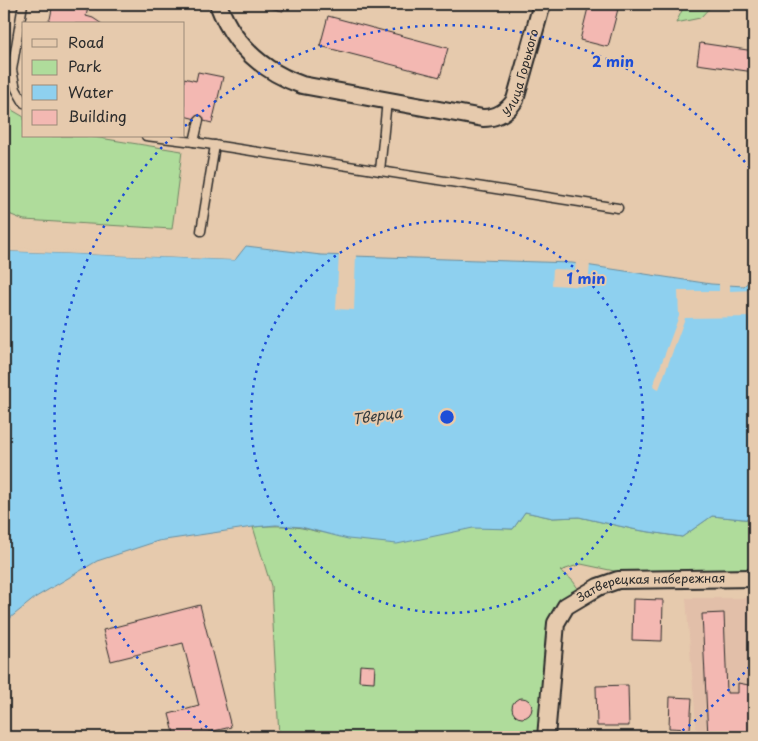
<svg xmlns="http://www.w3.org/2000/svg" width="758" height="741" viewBox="0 0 758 741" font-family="'Playpen Sans',sans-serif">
  <rect width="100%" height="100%" fill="#e6caad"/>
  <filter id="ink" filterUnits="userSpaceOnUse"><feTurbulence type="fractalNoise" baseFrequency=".02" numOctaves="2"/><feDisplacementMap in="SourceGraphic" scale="10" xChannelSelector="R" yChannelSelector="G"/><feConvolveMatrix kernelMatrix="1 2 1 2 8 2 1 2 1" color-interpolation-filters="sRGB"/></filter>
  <g filter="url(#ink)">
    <!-- built -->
    <path fill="#e2bfa9" d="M686,598h68v139h-57z"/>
    <!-- green -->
    <g fill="#afdc9b" stroke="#6d8463">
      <path d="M685,4h28l-13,14 -24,5z"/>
      <path d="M4,86l8,24 12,7v19h63l95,15 -10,78 -148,-9 -20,-8z"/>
      <path d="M525,512l28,6 26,-1 58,13 45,7 30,-21 42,4v53l-135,-1 -38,-8 -21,7c10,7 16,10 19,23l-18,8 -19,135h-263l-8,-151 -18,-59c23,-2 43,-2 65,5l118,3 37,-8 40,2z"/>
    </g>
    <!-- water -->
    <path fill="#8ed0ef" stroke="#668ea1" d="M246,246l75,9 251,8 139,21 33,2 10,-9v243l-42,-4 -30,21 -45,-7 -58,-13 -26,1 -28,-6 -12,17 -40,-1 -76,16 -49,-5 -47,-12 -25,-2 -23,2 -95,14 -61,20 -61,36 -32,26v-372l231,9z"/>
    <!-- pier -->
    <g fill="#e6caad">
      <path d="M4,248l230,9 2,-1 -1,4 -231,-9z"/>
      <path d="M339,253l17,1 -2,56 -18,-1z"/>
      <path d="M576,261l14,2 -2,24 -36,-2 1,-16 22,1z"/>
      <path d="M719,282h11v9l24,-1v27l-69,1 -26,71 -6,-3 26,-70 -1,-25h41z"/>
    </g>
    <!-- building -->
    <g fill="#f3b8b2" stroke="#2b2b2b">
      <path d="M53,4h36l-3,12 7,2 9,6h-58l6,-5z"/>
      <path d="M252,4h32l-1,7z"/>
      <path d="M589,4h10l19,5 -10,38 -28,-7z"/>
      <path d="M328,16l120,32 -8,29 -120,-31z"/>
      <path d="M700,43l54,8v21l-57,-8z"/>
      <path d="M198,72l25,5 -11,46 -28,-7v-38l12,3z"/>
      <path d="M633,599l30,1 -1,41 -30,-1z"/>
      <path d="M200,605l31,122 -43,10h-13l-6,-23 30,-8 -16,-63 -72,18 -8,-31z"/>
      <path d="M724,613l3,80h11v-10l16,3v51h-46l-6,-123z"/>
      <path d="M360,665l15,1 -1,16 -15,-1z"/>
      <path d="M628,685l1,41h-32l-1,-40z"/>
      <path d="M670,697l22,1 -2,31 -21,-1z"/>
      <circle cx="522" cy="708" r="10"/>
    </g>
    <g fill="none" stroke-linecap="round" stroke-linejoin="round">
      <!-- lane casing -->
      <g stroke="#2b2b2b" stroke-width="11">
        <g id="lane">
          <path d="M23,4l-11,66 4,19 8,14"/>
          <path d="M146,136l48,6 5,-22"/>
          <path d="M194,142l424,66"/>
          <path d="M380,171l7,-71"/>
          <path d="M201,231l14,-86"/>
        </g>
      </g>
      <!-- street casing -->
      <g stroke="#2b2b2b" stroke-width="20">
        <g id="street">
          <path id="s1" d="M218,4c15,40 44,67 84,81l181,33c13,0 24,-6 32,-18l27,-96"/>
          <path id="s2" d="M546,737l10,-114 10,-17 32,-19 20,-7 136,-2"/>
        </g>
      </g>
      <!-- lane -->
      <use href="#lane" stroke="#e6caad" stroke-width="8"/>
      <!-- street -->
      <use href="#street" stroke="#e6caad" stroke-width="16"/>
    </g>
  </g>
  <!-- distance rings -->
  <g fill="none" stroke="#1d4ed8" stroke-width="2.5" stroke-dasharray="2.5 5">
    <circle cx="447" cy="417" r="196"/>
    <path d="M754 661A392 392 0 0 1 675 736M219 736A392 392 0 0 1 172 137M185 126A392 392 0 0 1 754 173"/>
  </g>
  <g text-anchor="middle" stroke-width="4" stroke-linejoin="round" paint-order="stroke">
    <!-- street labels -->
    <g font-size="12" fill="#2b2b2b" stroke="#e6caad">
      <text dy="4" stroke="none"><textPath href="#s1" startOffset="371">улица Горького</textPath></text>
      <text dy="4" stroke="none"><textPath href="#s2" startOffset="224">Затверецкая набережная</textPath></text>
    </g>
    <!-- water labels -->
    <g font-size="14" font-style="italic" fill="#353c3f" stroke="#e6caad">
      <text transform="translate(377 416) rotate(-8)" y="5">Тверца</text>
    </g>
  </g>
  <circle cx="447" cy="417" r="8" fill="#1d4ed8" stroke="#e6caad" stroke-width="2.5"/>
  <g font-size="15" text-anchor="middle" font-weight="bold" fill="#1d4ed8" stroke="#e6caad" stroke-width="4" stroke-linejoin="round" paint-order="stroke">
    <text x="613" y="67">2 min</text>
    <text x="586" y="284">1 min</text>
  </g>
  <!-- margin -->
  <rect width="758" height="741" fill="none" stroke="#e6caad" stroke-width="20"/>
  <rect x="10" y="10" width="738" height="721" fill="none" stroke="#2b2b2b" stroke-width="2" filter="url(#ink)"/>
  <!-- legend -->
  <rect x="22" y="22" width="162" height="115" fill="#e6caad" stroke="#9b8a79"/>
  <rect x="32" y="39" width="25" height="8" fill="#e6caad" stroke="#9b8a79"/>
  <text x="68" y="48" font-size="15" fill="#2b2b2b">Road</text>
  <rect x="32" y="60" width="25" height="15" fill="#afdc9b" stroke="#9b8a79"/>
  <text x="68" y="72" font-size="15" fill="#2b2b2b">Park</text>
  <rect x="32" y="85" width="25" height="15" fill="#8ed0ef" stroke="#9b8a79"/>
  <text x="68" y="98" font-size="15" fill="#2b2b2b">Water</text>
  <rect x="32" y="110" width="25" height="15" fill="#f3b8b2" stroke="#9b8a79"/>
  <text x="68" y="122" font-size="15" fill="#2b2b2b">Building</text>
</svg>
